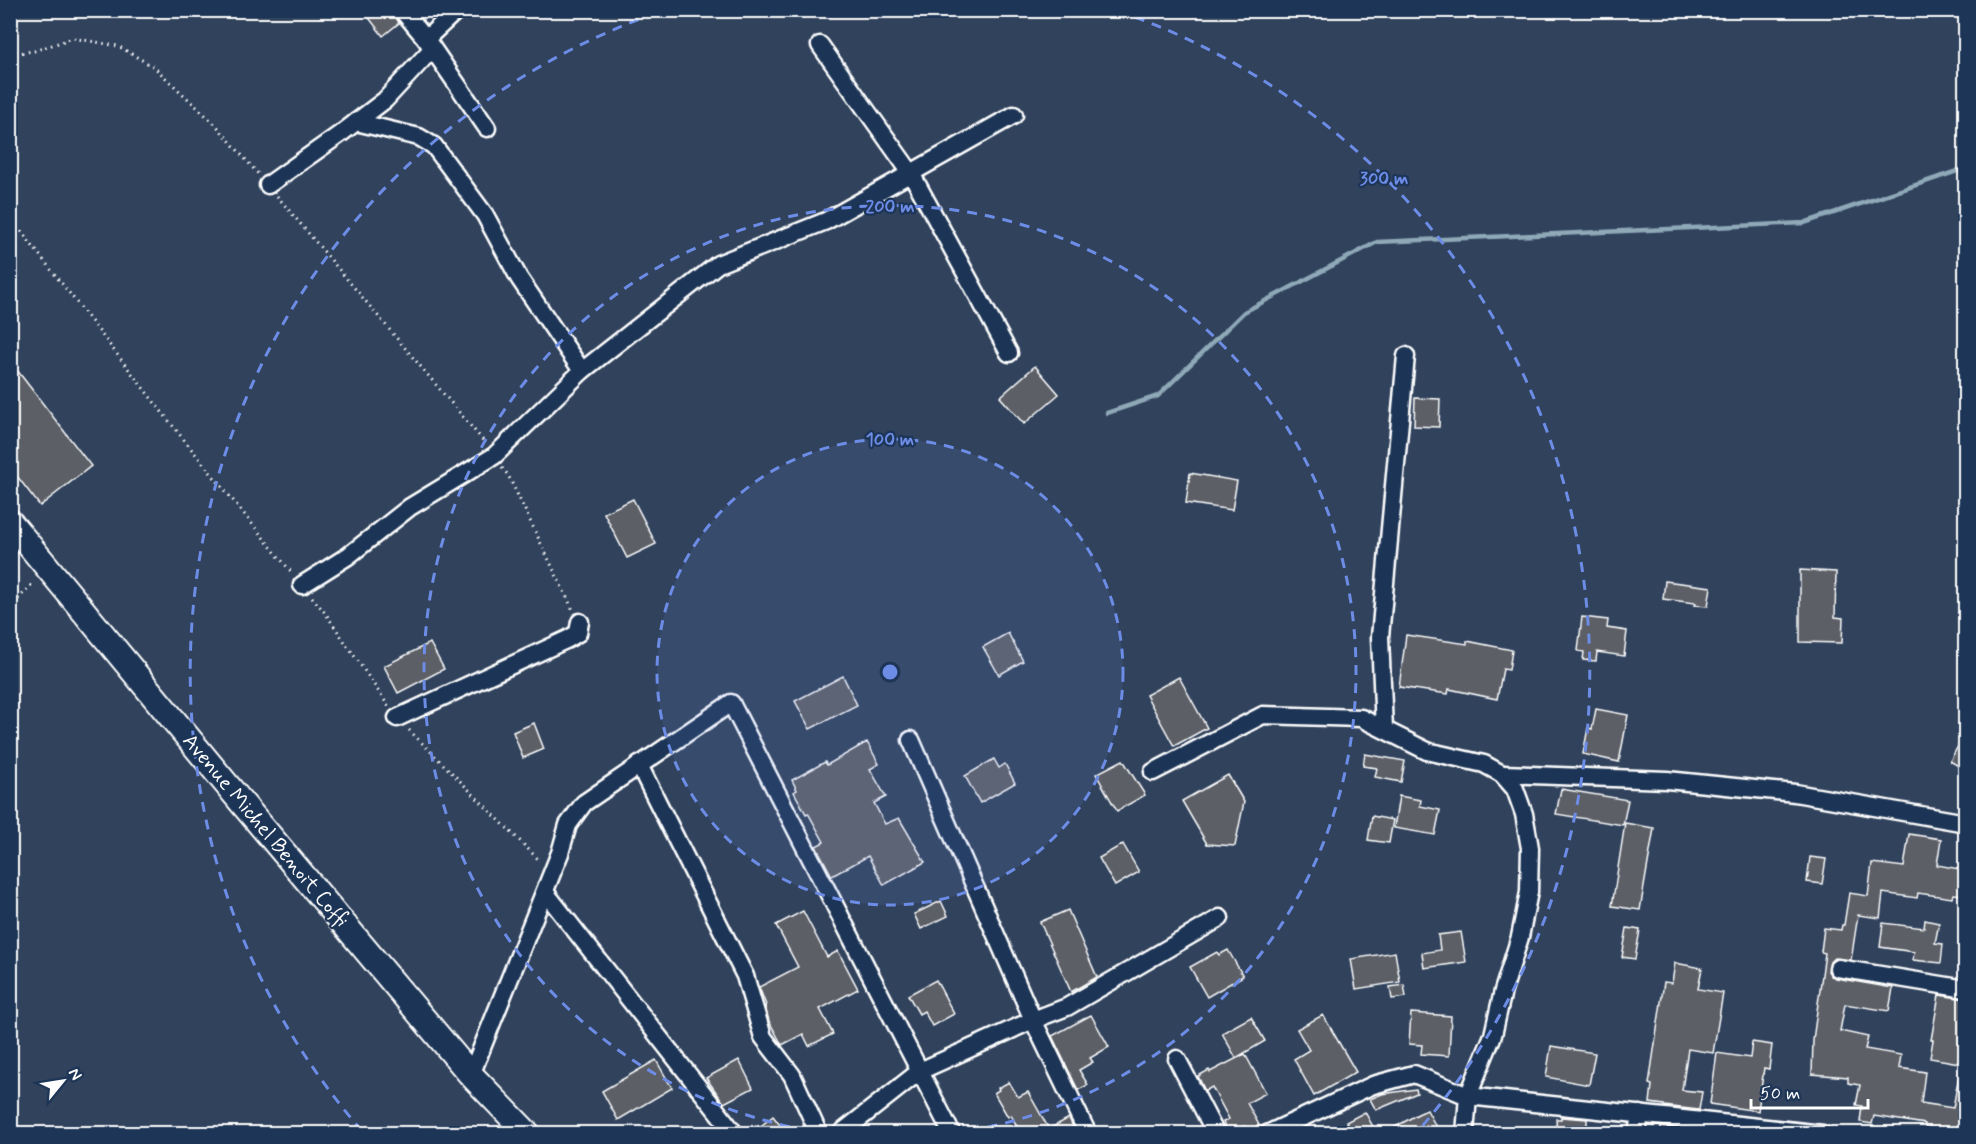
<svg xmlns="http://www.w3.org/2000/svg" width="1976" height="1144" viewBox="0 0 1976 1144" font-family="Mynerve,sans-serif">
  <rect width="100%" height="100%" fill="#30425c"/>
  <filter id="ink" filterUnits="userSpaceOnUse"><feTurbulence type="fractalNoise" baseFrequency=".0167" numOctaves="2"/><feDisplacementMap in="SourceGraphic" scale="12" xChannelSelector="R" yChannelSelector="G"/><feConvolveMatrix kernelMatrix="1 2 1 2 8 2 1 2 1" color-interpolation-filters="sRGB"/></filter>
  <g filter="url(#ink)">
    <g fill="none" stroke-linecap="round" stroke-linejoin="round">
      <!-- stream -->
      <path stroke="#8fa9b8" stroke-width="4.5" d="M1107,413l51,-17 86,-84 133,-70 427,-19 162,-55"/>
    </g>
    <!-- building -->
    <g fill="#5b5f66" stroke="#fff" stroke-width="1.5">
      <path d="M363,10h29l7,13 -16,13z"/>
      <path d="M10,361l81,105 -51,40 -30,-39z"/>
      <path d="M1035,366l24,28 -35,30 -24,-27z"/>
      <path d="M1415,398l25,1 -1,28 -25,-1z"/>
      <path d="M1190,473l47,8 -5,29 -46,-7z"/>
      <path d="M633,499l23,45 -29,14 -23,-45z"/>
      <path d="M1800,570l36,2 -1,45 8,1 -1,25 -42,-1z"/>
      <path d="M1665,581l46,6 -3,19 -13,-1 1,-2 -33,-4z"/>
      <path d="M1582,617l26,3 -1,8 20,3 -3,25 -27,-4 -1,9 -13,-1 1,-8 -6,-1z"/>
      <path d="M1008,633l15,28 -24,14 -16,-28z"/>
      <path d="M1406,635l61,9v-3l45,9 -3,20 -6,-1 -6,30 -48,-10 -1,5 -49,-7z"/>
      <path d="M430,643l14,26 -46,24 -14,-27z"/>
      <path d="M843,676l14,29 -47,24 -15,-28z"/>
      <path d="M1179,677l28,51 -33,18 -28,-51z"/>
      <path d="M1596,709l32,6 -9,47 -36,-8 5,-26 4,1z"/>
      <path d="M534,723l10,26 -21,9 -10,-26z"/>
      <path d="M1965,733v37l-15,-9z"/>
      <path d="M867,742l12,22 -9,5 16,28 -12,6 11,21 14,-6 26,44 -41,23 -16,-29 -36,20 -16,-30 8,-4 -16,-29 -2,1 -12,-22 3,-2 -5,-10 33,-18 2,3z"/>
      <path d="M1365,754l40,7 -4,21 -26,-5 2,-9 -14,-2z"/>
      <path d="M994,759l5,9 6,-4 10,19 -35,20 -15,-27z"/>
      <path d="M1123,760l22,35 -28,16 -21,-37z"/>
      <path d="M1228,775l16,27 -9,44 -28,-2 -25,-43z"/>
      <path d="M1561,789l67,11 -5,25 -67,-11z"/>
      <path d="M1399,796l22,4 -1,6 20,4 -5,25 -41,-7z"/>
      <path d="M1372,816l21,4 -4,23 -21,-3z"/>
      <path d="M1625,823l29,5 -14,82 -28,-4z"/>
      <path d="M1909,834l32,5 -4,26 28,5 -2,25 -10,-1 -1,4 -34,-5 -1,5 -34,-5 -3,25 -22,-3 -7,45 -17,-2 -4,4 -2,9 3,5 5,2 57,10 -4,23 -44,-7 -5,27 28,6 -3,12 36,6 -2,13 26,4 -4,31 32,5 6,-33 6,1v35l-3,22 -37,-6v-3l-51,-8 -2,8 -12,-2 2,-16 -6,-1 4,-20 -12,-2v-6l-36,-3 1,-34 12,-87 -4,-1 3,-24 17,2 1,-5h2l5,-32 19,3 4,-33 32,4z"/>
      <path d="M1123,844l16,28 -24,14 -16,-28z"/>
      <path d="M1810,857l16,2 -4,25 -15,-2z"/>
      <path d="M941,901l7,15 -27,13 -7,-15z"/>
      <path d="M1068,910l29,67 -26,15 -31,-70z"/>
      <path d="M803,911l24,46 11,-6 20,38 -38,20 13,25 -24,12 -6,-12 -21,11 -13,-24 -4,-15 1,-1 -7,-18 39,-20 -22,-42z"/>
      <path d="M1925,920l14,3 -4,20 8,1 -2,19 -28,-3 1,-8 -34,-5 3,-24 41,5z"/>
      <path d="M1627,928l13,2 -5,29 -13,-2z"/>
      <path d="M1461,932l5,30 -42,6 -2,-15 18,-3 -2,-15z"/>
      <path d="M1228,950l15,26 -36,21 -17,-30 27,-15 2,3z"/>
      <path d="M1395,952l5,30 -44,7 -5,-30z"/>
      <path d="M1675,963l27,5 -4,21 25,4 -10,60 -25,-4 -6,41 20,2 -3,18 -35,-4v-1l-14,-2 2,-18 -3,-1 15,-102 8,1z"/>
      <path d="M936,980l18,34 -22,12 -8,-15 -5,3 -11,-19z"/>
      <path d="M1404,985l2,12 -14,2 -2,-12z"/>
      <path d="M1939,995l26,4v65l-35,-6 3,-18h-2z"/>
      <path d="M1411,1013l40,3 -2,40 -28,-2 1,-9 -13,-1z"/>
      <path d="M1091,1015l18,32 -19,11 3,4 -14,8 9,15 -10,5 -26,-54z"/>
      <path d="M1323,1015l33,57 -42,24 -20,-37 15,-9 -12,-21z"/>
      <path d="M1251,1017l14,24 -29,17 -14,-25z"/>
      <path d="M1752,1042l20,3 -3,24 -5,-1 -6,43 -48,-7 7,-51 33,5z"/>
      <path d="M1551,1046l44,7 -6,32 -43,-8z"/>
      <path d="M1245,1054l21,39 -19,10 12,22 -12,7 -3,-6 -15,8 -6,-12 6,-3 -17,-32 -7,4 -7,-15 11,-6 1,2z"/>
      <path d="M656,1060l16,28 -54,32 -16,-29z"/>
      <path d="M739,1060l14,28 -29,15 -18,-25z"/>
      <path d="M1009,1082l9,15 10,-5 21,37 20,-11 7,16h-55l-10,-19 -3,2 -14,-24 5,-3 -1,-2z"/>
      <path d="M1416,1089l1,4 -41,17 -6,-11 12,-5z"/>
      <path d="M1427,1110l13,24h-57l35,-20z"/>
      <path d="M1365,1112l12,22h-24l-7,-12z"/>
      <path d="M773,1116l14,18h-36z"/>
      <path d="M1561,1117l26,2v15h-30l-1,-15h5z"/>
      <path d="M1661,1127l35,4v3h-36z"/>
    </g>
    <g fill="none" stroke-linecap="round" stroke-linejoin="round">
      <!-- street casing -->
      <g stroke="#fff" stroke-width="21">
        <g id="street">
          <path d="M402,10l24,29 61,89"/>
          <path d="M426,39l31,-29"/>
          <path d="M820,45l91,128 98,180"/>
          <path d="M356,122l63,15 15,9 51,69 34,63 63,93"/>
          <path d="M268,185l75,-53 42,-32 47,-51"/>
          <path d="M302,585l46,-29 62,-49 84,-51 88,-85 136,-107 108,-43 188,-106"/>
          <path d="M397,718l171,-79 10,-6 2,-11"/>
          <path d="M1384,729l-4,-92 26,-281"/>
          <path d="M911,740l122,280 55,114"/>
          <path d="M639,765l106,211 18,61 29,38 27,59"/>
          <path d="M1153,772l110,-57 98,3 66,33 57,13 18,10 13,15 9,25 6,34 -1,44 -9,45 -17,54 -10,44 -25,61 -3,38"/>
          <path d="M1502,774l165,6 128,13 171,30"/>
          <path d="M545,892l190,242"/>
          <path d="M1838,968l128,21"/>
          <path d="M1177,1059l39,75"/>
          <path d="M471,1075l89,-222 8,-28 16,-22 147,-100 221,431"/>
          <path d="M840,1134l80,-63 113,-51 34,-13 153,-89"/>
          <path d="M1267,1134l106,-49 41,-11 54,22 355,38"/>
          <path d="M1637,1134l3,-20"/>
        </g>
      </g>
      <!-- secondary casing -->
      <g stroke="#fff" stroke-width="28">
        <path id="secondary" d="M10,522l232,281 229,272 57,59"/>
      </g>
      <!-- path -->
      <g stroke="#fff" stroke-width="3" stroke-dasharray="1.5 4.5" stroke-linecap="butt">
        <path d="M10,54l24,-3 39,-13 45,8 36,21 62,58 43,50"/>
        <path d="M277,196l208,247"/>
        <path d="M10,217l166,213 116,143"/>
        <path d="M502,468l6,7 65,135"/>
        <path d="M312,597l14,17 63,93"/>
        <path d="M10,608l24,-26"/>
        <path d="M409,730l131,131"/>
      </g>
      <!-- street -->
      <use href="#street" stroke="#1d3557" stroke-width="16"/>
      <!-- secondary -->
      <use href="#secondary" stroke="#1d3557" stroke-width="24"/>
    </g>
  </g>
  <!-- distance rings -->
  <circle cx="890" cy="672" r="233" fill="#6c8ce6" fill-opacity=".12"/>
  <g fill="none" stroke="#6c8ce6" stroke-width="3" stroke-dasharray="10 8">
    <circle cx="890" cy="672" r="233"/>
    <path d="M825 1133A466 466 0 1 1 955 1133"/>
    <path d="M362 1131A699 699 0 0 1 662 11M1118 11A699 699 0 0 1 1418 1131"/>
  </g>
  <g text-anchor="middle" stroke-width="4.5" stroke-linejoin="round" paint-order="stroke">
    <!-- street labels -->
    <g font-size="21" fill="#fff" stroke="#1d3557">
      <text transform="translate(266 830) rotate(50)" y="7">Avenue Michel Benoit Coffi</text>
    </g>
  </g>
  <circle cx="890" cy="672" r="9" fill="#6c8ce6" stroke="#1d3557" stroke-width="3"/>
  <g font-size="18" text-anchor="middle" font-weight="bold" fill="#6c8ce6" stroke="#1d3557" stroke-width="4.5" stroke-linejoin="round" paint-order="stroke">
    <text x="1384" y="184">300 m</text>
    <text x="890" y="212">200 m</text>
    <text x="890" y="445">100 m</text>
  </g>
  <!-- margin -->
  <rect width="1976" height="1144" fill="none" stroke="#1d3557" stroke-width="36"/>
  <rect x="18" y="18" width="1940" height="1108" fill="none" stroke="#fff" stroke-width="2" filter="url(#ink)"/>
  <!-- north arrow -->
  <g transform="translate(63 1081) rotate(60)" stroke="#1d3557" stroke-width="4.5" paint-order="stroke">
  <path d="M0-4.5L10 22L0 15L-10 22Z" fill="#ffffff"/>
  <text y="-9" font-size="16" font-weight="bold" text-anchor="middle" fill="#ffffff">N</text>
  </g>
  <!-- scale -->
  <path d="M1751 1099v9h117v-9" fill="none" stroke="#ffffff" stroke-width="3"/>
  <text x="1760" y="1099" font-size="18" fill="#ffffff" stroke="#1d3557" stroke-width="4.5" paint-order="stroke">50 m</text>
</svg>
